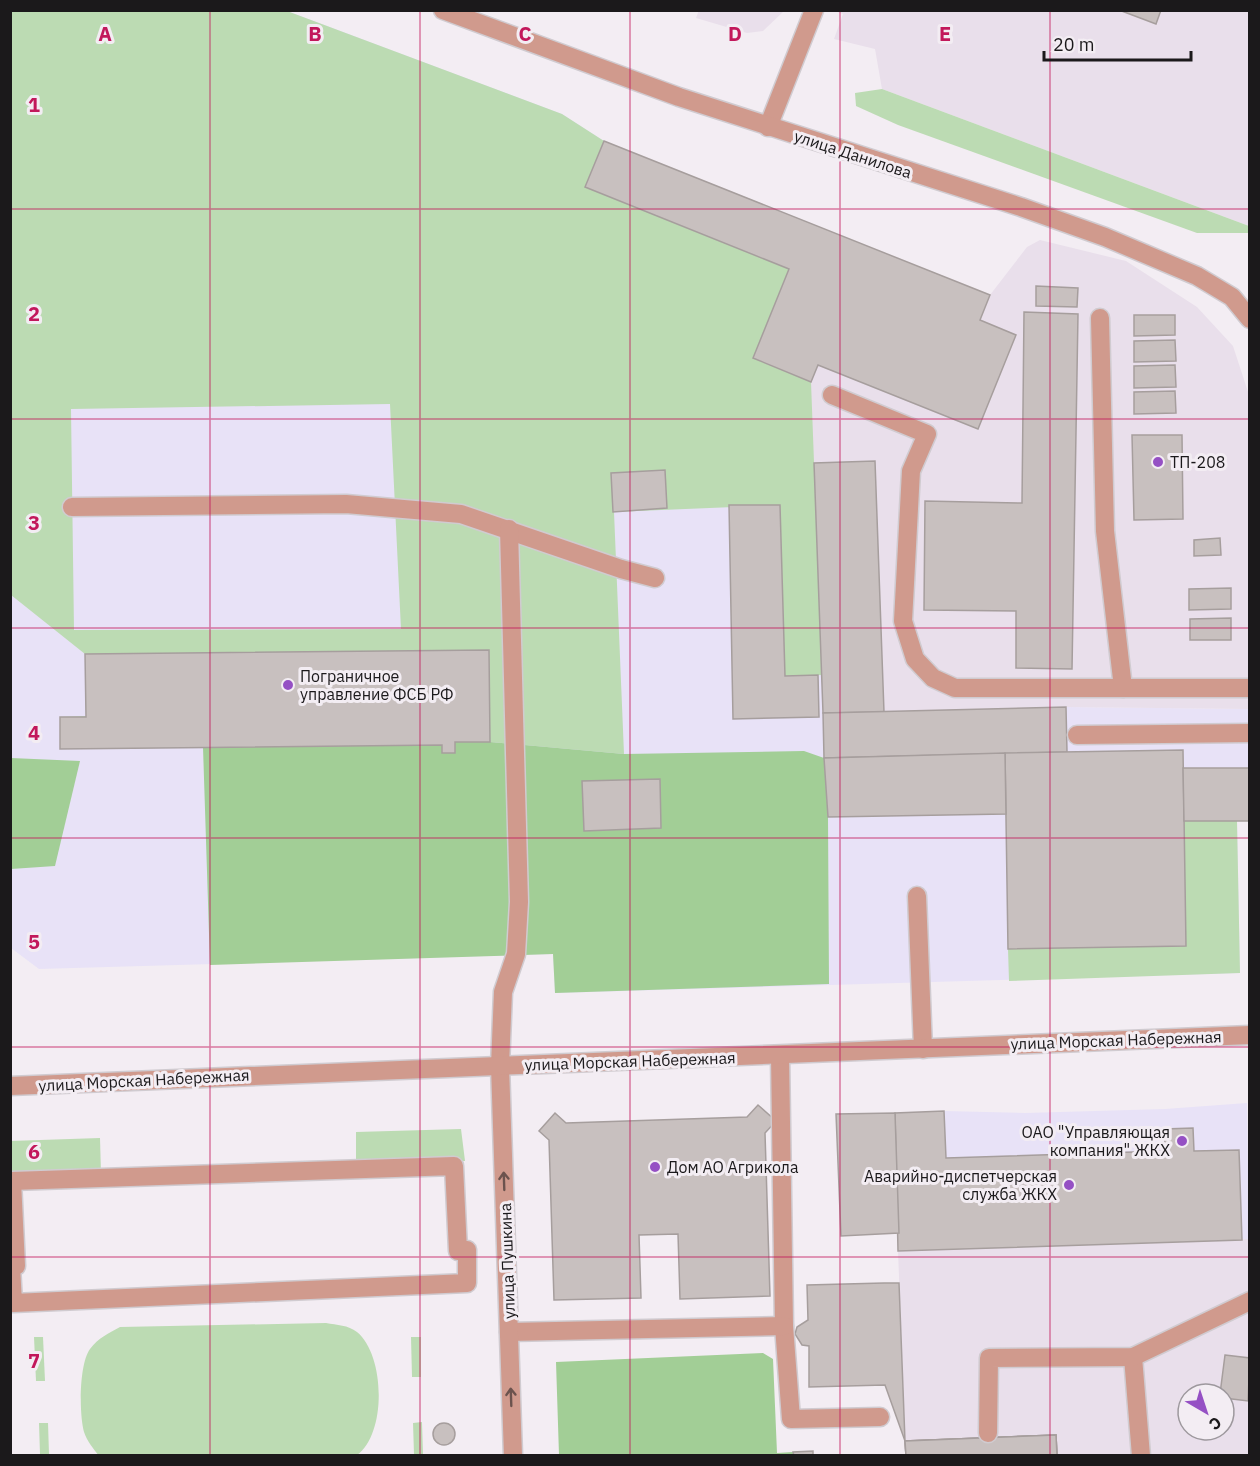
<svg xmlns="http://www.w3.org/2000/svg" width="1260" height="1466" viewBox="0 0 1260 1466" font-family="'IBM Plex Sans',sans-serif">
  <rect width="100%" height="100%" fill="#f3edf3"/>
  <!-- commercial -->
  <g fill="#e8e2f7">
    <path d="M10,11h277l275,103 42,27 -19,46 204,82 33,406 6,142 238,-110 183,2v112h-12l3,152 -685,20 -2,-39 -514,15 -28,-21z"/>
    <path d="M1247,1103l2,136 -351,12 -3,-138 49,-2 81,2 140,-4z"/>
  </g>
  <!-- built -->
  <g fill="#e9dfeb" fill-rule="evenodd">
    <path d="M699,10h85v1l-21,20 -16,2 -51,-15z"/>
    <path d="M835,11h414v215l-367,-137 -7,-40 -41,-10 9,-25z"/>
    <path d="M604,141l386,154 37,-48 13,-7 86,21 71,46 36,39 16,49v314l-183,-2 1,45 -61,62 -178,3 -6,-142 -69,-317 -168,-171z"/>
    <path d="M1249,1239v216h-343l-8,-204zM1188,1394h36v36h-36z"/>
  </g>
  <!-- green -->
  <g fill="#bcdbb3" fill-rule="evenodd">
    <path d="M10,11h277l275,103 42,27 -19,46 204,82 -36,89 58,24 11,293 -37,1 -5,-171 -166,7 10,242 -134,-12h-35v11h-13v-8l-382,4v-32l26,-1 -1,-62 -74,-59zM390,404l11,225 -327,1 -3,-221z"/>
    <path d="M882,89l367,137v7h-52l-299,-108 -42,-19 -1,-13z"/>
    <path d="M1184,821h53l3,152 -231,8 -1,-32 177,-3z"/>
    <path d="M461,1129l4,32 -109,4v-33z"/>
    <path d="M100,1138l1,36 -90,2 -1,-35z"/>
    <path d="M326,1323c11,2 22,2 31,9 28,23 30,101 0,123l-258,1c-6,-8 -12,-15 -15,-24 -5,-18 -5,-68 6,-83 8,-11 19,-16 30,-22z"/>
    <path d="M34,1337h9l2,44h-9z"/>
    <path d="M411,1337h10v40h-9z"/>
    <path d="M422,1422l1,33h-9l-1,-32z"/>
    <path d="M39,1423h9l1,32h-9z"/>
  </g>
  <!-- forest -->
  <g fill="#a2ce96">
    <path d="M455,742h35l134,12 180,-3 20,7 4,59 1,167 -274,9 -2,-39 -343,11 -7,-218 239,-2v8h13z"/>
    <path d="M11,758l69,3 -25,105 -44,3z"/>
    <path d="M763,1353l10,6 4,94 16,-1 1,3h-235l-3,-93z"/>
  </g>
  <!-- building -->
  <g fill="#c8c0bf" stroke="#a69e9d" stroke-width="1.5">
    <path d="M1119,10h42l-5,14z"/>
    <path d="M604,141l386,154 -10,25 36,15 -38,94 -160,-64 -7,17 -58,-24 36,-89 -204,-82z"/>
    <path d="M1036,286l42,2 -1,19 -41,-1z"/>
    <path d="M1024,312l54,2 -6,355 -56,-1v-57l-92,-1 1,-109 97,2z"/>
    <path d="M1134,315h41v20l-41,1z"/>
    <path d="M1175,340l1,21 -42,1v-21z"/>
    <path d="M1175,365l1,22 -42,1v-22z"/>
    <path d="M1175,391l1,22 -42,1v-22z"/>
    <path d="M1132,435h50l1,84 -49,1z"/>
    <path d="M875,461l9,251 -61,1 -9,-250z"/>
    <path d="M665,470l2,38 -54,4 -2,-39z"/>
    <path d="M729,505h51l5,171 33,-1 1,42 -86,2z"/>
    <path d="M1220,538l1,17 -27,1v-16z"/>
    <path d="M1231,588v21l-42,1v-21z"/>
    <path d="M1231,618v22h-41v-21z"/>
    <path d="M489,650l1,92h-35v11h-13v-8l-382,4v-32h26l-1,-63z"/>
    <path d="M1066,707l1,45 -243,6 -1,-45z"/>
    <path d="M1183,750l3,196 -178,3 -3,-196z"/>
    <path d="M1005,753l1,61 -178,3 -4,-59z"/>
    <path d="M1183,768h67v53h-66z"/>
    <path d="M660,779l1,49 -77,3 -2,-50z"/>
    <path d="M758,1105l18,16 -11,12 5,163 -90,3 -2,-65 -39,1 2,63 -87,2 -5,-160 -10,-9 16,-18 11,10 181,-6z"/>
    <path d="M944,1111l2,47 219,-7 -1,-22 29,-1 1,23 45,-1 3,90 -344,11 -3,-138z"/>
    <path d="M895,1113l4,120 -58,3 -5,-122z"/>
    <path d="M884,1283h15l6,158 -20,-56 -76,2v-41l-7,-1 -7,-11 2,-7 11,-7 -1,-35z"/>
    <path d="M1225,1355l25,3 -2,43 -24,-3v-4h-4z"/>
    <circle cx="444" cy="1434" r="11"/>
    <path d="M1056,1435l1,21h-151l-1,-15z"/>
    <path d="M1056,1435l1,21h-151l-1,-15z"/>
    <path d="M1056,1435l1,21h-151l-1,-15z"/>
    <path d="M813,1451v5h-19l-1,-4z"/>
  </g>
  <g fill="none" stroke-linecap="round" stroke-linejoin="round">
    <!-- lane casing -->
    <g stroke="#d0cbd0" stroke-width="21">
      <g id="lane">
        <path d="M768,127l46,-117"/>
        <path d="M1100,318l5,213 18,157"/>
        <path d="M832,395l95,39 -16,37 -8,150 12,38 18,19 22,10h295"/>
        <path d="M72,507l274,-3 115,10 160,55 34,9"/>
        <path d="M1077,735l173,-2"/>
        <path d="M917,896l6,153"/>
        <path d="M780,1055l4,271 7,93 89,-2"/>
        <path d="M500,1066l3,-74 13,-38 3,-52 -10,-373"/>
        <path d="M509,1332l275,-6"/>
        <path d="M1133,1357l8,99"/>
        <path d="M988,1433l1,-75 144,-1 117,-56"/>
      </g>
    </g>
    <!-- street casing -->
    <g stroke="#d0cbd0" stroke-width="21">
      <g id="street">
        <path d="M443,10l236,87 342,110 84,30 92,39 35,21 18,22"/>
        <path d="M500,1066l13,390"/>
        <path d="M10,1086l1240,-51"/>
        <path d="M454,1166l4,85 9,-1v33l-454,20 -2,-37h5l-4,-85z"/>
      </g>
    </g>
    <!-- lane -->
    <use href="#lane" stroke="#d09a8d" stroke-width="18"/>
    <!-- street -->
    <use href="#street" stroke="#d09a8d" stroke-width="18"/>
  </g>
  <!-- one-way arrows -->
  <defs><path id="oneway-shaft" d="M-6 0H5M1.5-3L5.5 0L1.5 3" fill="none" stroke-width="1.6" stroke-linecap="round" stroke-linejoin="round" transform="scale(1.5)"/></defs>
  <g stroke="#6c534e">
    <use href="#oneway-shaft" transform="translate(504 1181) rotate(-92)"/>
    <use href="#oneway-shaft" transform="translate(511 1397) rotate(-92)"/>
  </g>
  <!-- grid -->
  <path fill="none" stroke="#c2185b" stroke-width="1.5" stroke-opacity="0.55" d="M210,10v1446M420,10v1446M630,10v1446M840,10v1446M1050,10v1446M10,209h1240M10,419h1240M10,628h1240M10,838h1240M10,1047h1240M10,1257h1240"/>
  <!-- markers -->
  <g fill="#9550c4" stroke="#f3edf3" stroke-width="2">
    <circle cx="1158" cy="462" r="6"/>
    <circle cx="288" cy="685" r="6"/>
    <circle cx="1182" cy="1141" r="6"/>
    <circle cx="655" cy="1167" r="6"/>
    <circle cx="1069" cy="1185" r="6"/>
  </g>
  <g text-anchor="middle" stroke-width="6" stroke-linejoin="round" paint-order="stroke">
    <!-- street labels -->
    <g font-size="16" fill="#1b191b" stroke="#f3edf3">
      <text transform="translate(853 154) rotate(18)" y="6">улица Данилова</text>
      <text transform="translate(1116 1040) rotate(-2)" y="6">улица Морская Набережная</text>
      <text transform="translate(630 1061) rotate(-2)" y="6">улица Морская Набережная</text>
      <text transform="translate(144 1080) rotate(-3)" y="6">улица Морская Набережная</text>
      <text transform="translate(507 1261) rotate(-92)" y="6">улица Пушкина</text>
    </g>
    <!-- poi labels -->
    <g font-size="16" fill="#1b191b" stroke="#f3edf3" text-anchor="start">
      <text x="1170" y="468">ТП-208</text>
      <text x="300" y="682">Пограничное<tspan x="300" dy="18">управление ФСБ РФ</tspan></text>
      <text x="1170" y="1138" text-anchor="end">ОАО "Управляющая<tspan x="1170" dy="18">компания" ЖКХ</tspan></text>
      <text x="667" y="1173">Дом АО Агрикола</text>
      <text x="1057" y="1182" text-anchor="end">Аварийно-диспетчерская<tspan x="1057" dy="18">служба ЖКХ</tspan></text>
    </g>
  </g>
  <g font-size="20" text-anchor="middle" font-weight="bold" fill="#c2185b" stroke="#f3edf3" stroke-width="6" stroke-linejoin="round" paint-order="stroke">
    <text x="105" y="41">A</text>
    <text x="315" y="41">B</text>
    <text x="525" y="41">C</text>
    <text x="735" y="41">D</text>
    <text x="945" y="41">E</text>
    <text x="34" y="112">1</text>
    <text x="34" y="321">2</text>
    <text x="34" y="530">3</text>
    <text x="34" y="740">4</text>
    <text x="34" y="949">5</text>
    <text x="34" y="1159">6</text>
    <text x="34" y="1368">7</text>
  </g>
  <!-- border -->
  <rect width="1260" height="1466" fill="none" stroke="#1b191b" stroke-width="24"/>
  <!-- north arrow -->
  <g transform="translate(1206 1412) rotate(141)"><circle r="28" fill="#f3edf3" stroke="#9d989d" stroke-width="1.5"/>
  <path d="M0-4.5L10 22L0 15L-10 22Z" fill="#9550c4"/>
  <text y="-9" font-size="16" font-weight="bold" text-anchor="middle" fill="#1b191b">С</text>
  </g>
  <!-- scale -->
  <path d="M1044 51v9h147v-9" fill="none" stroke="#1b191b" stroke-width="3"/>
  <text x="1053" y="51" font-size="18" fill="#1b191b" stroke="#f3edf3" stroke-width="4.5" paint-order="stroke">20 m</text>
</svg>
